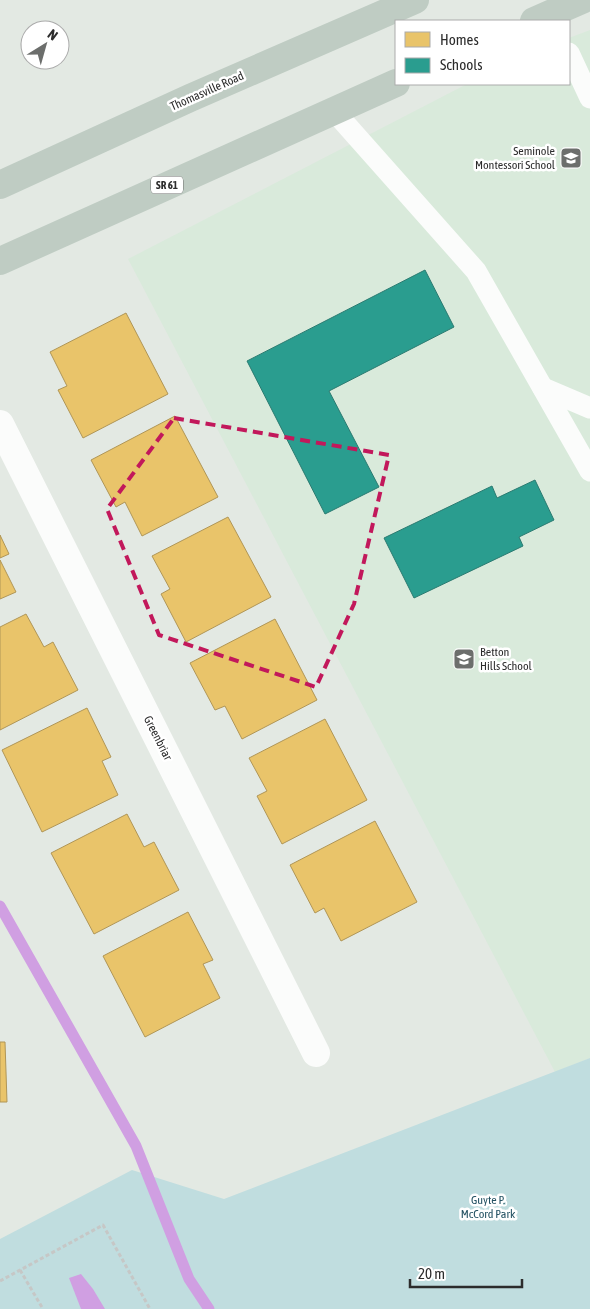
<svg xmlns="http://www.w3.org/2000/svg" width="590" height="1309" viewBox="0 0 590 1309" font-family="'Asap Condensed',sans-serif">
  <rect width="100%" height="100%" fill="#e3e9e3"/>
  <!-- education -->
  <path fill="#d9eadb" d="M590,30v1028l-35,14 -427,-813 339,-175h102v-46z"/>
  <!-- green -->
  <path fill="#c0dddf" d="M590,1058v251h-590v-70l132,-69 92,29z"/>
  <!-- water -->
  <path fill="#d09fe2" d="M81,1274l12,15 12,20h-24l-12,-31z"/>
  <!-- homes -->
  <g fill="#e9c46a" stroke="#b09657">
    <path d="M126,313l42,81 -85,44 -25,-48 9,-4 -17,-34z"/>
    <path d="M175,416l43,81 -76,39 -17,-34 -9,5 -25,-47z"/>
    <path d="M228,517l43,80 -85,45 -25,-48 9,-5 -18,-33z"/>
    <path d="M0,535l9,19 -9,4z"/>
    <path d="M0,560l16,32 -16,7z"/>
    <path d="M26,614l18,33 9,-5 25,48 -78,40v-103z"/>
    <path d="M275,619l42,81 -75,39 -17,-33 -10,4 -25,-47z"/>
    <path d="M87,708l24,49 -9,4 16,34 -76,37 -40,-82z"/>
    <path d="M325,719l42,81 -85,44 -25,-48 10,-5 -18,-33z"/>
    <path d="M127,814l17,33 10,-5 25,48 -85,44 -43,-81z"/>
    <path d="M375,821l42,81 -76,39 -17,-33 -9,5 -25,-48z"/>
    <path d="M188,912l25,48 -10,4 17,34 -75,39 -42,-81z"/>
    <path d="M0,1042h5l2,60h-7z"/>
  </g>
  <!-- schools -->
  <g fill="#2a9d8f" stroke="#2b7b71">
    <path d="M425,270l29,57 -125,64 50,96 -54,27 -78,-153z"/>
    <path d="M535,480l19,40 -35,17 4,9 -109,52 -30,-60 108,-52 5,12z"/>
  </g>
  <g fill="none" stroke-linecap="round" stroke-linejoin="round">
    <!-- stream -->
    <path stroke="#d09fe2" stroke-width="11" d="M0,906l136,240 53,133 20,30"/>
    <!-- path -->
    <g stroke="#c6c7c6" stroke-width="3" stroke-dasharray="4 2.5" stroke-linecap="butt">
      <path d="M20,1270l23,39"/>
      <path d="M0,1281l103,-56 47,84"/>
    </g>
    <!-- service -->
    <g stroke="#fbfcfb" stroke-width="21">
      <path d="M569,53l21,45"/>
      <path d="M334,111l142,160 114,200"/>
      <path d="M543,388l47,20"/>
    </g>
    <!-- minor -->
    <path stroke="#fbfcfb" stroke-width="28" d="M0,424l316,629"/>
    <!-- primary -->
    <g stroke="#bfccc3" stroke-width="28">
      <path d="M534,21l48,-21"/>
      <path d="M0,185l190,-87 225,-98"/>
      <path d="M0,261l396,-178"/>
    </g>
  </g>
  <!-- marked area -->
  <path fill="none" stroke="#c2185b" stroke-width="4" stroke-dasharray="10 6" stroke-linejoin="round" d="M174,418l215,37 -35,149 -38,83 -157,-52 -52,-126z"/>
  <!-- icons -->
  <defs>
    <g id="school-square" transform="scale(1.125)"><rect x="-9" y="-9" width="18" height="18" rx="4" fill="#6c6e6c" stroke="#fff"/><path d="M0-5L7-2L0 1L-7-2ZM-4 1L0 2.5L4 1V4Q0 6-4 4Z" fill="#fff"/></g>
  </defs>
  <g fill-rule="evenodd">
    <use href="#school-square" x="571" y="158"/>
    <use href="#school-square" x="464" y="659"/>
  </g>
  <g text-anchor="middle" stroke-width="5" stroke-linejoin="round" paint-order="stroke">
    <!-- shield labels -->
    <rect fill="#fff" stroke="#6b6b6b" stroke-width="1" x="151" y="176.5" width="32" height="17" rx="4"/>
    <g font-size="11" font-weight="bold" fill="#2c2c2c">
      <text x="167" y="189">SR 61</text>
    </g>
    <!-- street labels -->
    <g font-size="12" fill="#2c2c2c" stroke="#fff">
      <text transform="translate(207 91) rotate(-24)" y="4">Thomasville Road</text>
      <text transform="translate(158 738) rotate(63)" y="4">Greenbriar</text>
    </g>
    <!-- poi labels -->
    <g font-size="12" fill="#2c2c2c" stroke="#fff" text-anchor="end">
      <text x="555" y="155">Seminole<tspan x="555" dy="14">Montessori School</tspan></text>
      <text x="480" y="656" text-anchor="start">Betton<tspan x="480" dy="14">Hills School</tspan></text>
    </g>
    <!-- park labels -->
    <g font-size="12" fill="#235162" stroke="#fff">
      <text x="488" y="1204">Guyte P.<tspan x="488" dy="14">McCord Park</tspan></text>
    </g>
  </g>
  <!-- legend -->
  <rect x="395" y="20" width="175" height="65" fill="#ffffff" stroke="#ababab"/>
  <rect x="405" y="32" width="25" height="15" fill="#e9c46a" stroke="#ababab"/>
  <text x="440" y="45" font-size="15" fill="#2c2c2c">Homes</text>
  <rect x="405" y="58" width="25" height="15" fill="#2a9d8f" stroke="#ababab"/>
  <text x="440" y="70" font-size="15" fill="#2c2c2c">Schools</text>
  <!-- north arrow -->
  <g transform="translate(45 45) rotate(37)"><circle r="24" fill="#ffffff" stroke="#ababab"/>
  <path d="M0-4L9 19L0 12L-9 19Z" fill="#6c6e6c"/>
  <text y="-8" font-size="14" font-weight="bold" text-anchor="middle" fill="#2c2c2c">N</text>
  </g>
  <!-- scale -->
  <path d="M410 1279v8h112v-8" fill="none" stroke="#2c2c2c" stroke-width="2.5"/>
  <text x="418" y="1279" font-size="15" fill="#2c2c2c" stroke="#ffffff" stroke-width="4" paint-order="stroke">20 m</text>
</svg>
